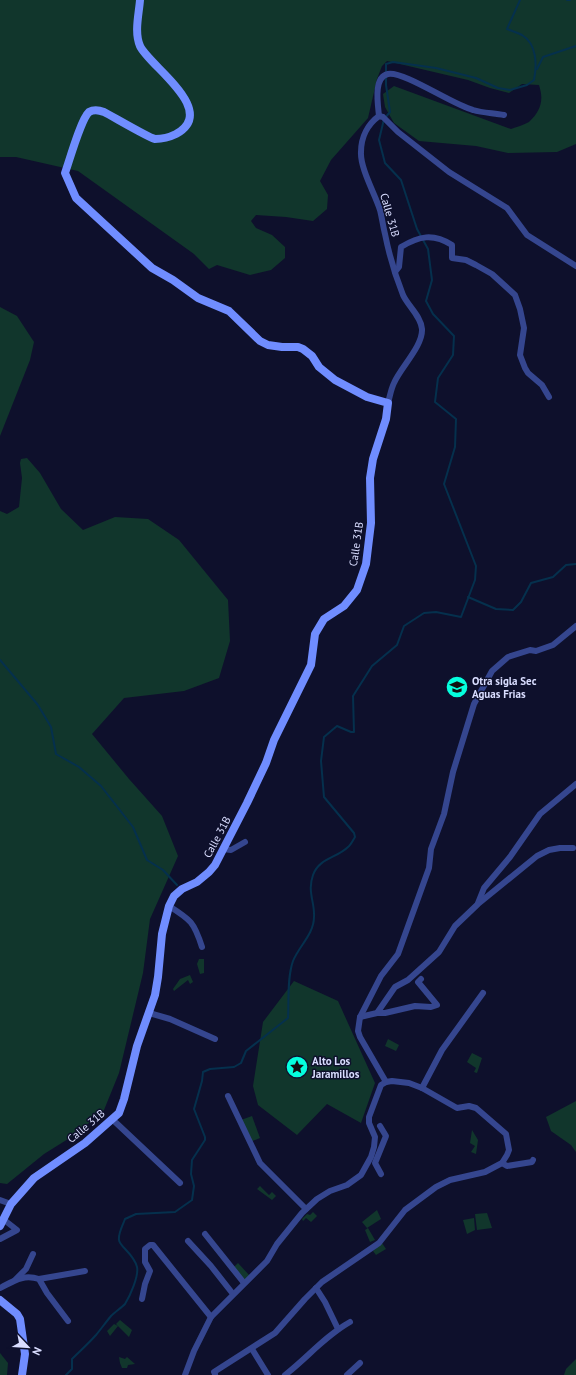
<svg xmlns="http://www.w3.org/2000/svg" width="576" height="1375" viewBox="0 0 576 1375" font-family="'PT Sans',sans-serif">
  <rect width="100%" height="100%" fill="#0e102c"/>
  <!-- green -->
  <g fill="#11362c">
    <path d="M0,0h576v144l-19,8 -49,1 -32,-7 -57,-5 -25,-18 -9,-16 -2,-13 11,-8 117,43c5,-2 13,-4 18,-7 12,-11 15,-22 10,-37l-17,-1 -13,9 -19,-5 -22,-8 -81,-19 -5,5 -5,13 -9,39 -37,42 -11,21 8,14 -1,14 -14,12 -27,-4 -30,-2 -5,6 5,7 16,7 13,12v11l-14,12 -21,5 -33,-10 -8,4 -15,-15 -116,-83 -62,-14h-16z"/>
    <path d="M0,307l17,9 17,26 -4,18 -30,76z"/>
    <path d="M27,458l13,15 21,36 22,21 32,-13 33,2 31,21 49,60 2,41 -11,37 -35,13 -60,7 -32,36 37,45 33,37 16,40 -28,63 -7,54 -24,100 -15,37 -28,24 -32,20 -37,30 -7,-1v-672l7,3 12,-7 3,-29 -2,-15 1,-4z"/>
    <path d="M199,959h5v14l-4,1 -3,-10z"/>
    <path d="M190,975l3,7 -3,2 -2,-4 -14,11 -1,-2 7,-10z"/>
    <path d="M294,981l44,20 37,82 -14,40 -34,-19 -30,31 -39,-30 -5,-19 10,-64z"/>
    <path d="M388,1039l11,6 -3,6 -11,-5z"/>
    <path d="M472,1053l10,5 -5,15 -3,-1 2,-4 -9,-6z"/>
    <path d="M576,1101v51l-5,-7 -20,-14 -5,-14z"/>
    <path d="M252,1116l8,22 -10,4 -9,-22z"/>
    <path d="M472,1130l6,10 -2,14 -5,-2 4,-6 -5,-3z"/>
    <path d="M260,1186l9,9 3,-3 4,4 -4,4 -15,-11z"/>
    <path d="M377,1210l4,9 -14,9 -5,-6z"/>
    <path d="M313,1212l4,4 -6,6 -5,-4 -3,3 -1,-2 5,-5 3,1z"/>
    <path d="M487,1213l5,15 -15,2 -2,-16z"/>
    <path d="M474,1218l1,12 -8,4 -4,-14z"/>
    <path d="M368,1228l7,12 -5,2 -5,-12z"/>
    <path d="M382,1243l4,6 -10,6 -3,-4z"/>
    <path d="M238,1263l12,13 -6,5 -11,-13z"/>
    <path d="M120,1320l12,10 -3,7 -11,-11 -8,10 -3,-5 7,-7 4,2 -2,-2z"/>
    <path d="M0,1353l8,10 -1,12h-7z"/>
    <path d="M119,1357l6,2 2,-2 8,7 -7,1 -1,3h-5l-2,-5z"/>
    <path d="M576,1359v16h-12l2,-6z"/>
  </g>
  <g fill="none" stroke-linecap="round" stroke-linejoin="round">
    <!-- stream -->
    <g stroke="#05304d" stroke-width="2">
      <path d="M567,0h3"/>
      <path d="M537,69l6,-12 33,-11"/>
      <path d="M468,597l28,12 17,1 8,-8 10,-19 22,-6 13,-12 10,-1"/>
      <path d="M0,660l38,45 13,22 5,27 23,13 22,19 32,41 14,33 16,10 14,15"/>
      <path d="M66,1375l6,-6v-10c8,-8 16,-15 24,-24 5,-6 10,-13 15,-19 4,-4 10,-8 14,-12 5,-8 14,-28 12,-37 -3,-13 -18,-21 -18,-27 -1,-7 4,-15 6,-21l11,-5 39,-2 17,-12 2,-14 -3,-12 1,-14 13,-20v-3l-11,-28 8,-28 1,-9 7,-3 24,-2 7,-4 5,-12 42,-33c1,-18 -1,-40 5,-57 6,-15 21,-27 21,-44 1,-15 -7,-25 -1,-42 6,-17 24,-17 35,-28 3,-2 5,-7 7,-10l-1,-4 -30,-36 -3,-36 3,-24 13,-11 14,6h3l-1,-36 19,-30 25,-21 7,-19 20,-13 12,-1 25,5 14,-37 1,-14 -32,-82 11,-37 1,-28 -21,-17 3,-24 15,-23 1,-19 -21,-22 -7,-13 6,-21 -4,-31 -11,-20 -16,-49 -16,-17 -6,-23 5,-21 6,-7 -4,-27v-21l7,-2 43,6 40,10 22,10 12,2 17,-5 7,-5c3,-15 3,-36 -12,-45 -4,-2 -10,-4 -15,-6l13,-29"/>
    </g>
    <!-- street -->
    <g stroke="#35468f" stroke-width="6">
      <path d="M379,116c-1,-11 -6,-39 9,-42 16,-3 65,31 85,36 10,3 21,3 31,5"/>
      <path d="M395,272l4,-5 2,-20c18,-11 32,-14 51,-2v13l14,2 10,5 16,9 23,21 5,14 4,19 -4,27 5,13 3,5 14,12 7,12"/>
      <path d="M388,403c2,-7 3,-14 6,-20 7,-16 29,-37 28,-54 -1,-13 -14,-23 -19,-34 -8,-20 -14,-41 -18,-61 -2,-8 -3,-16 -5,-24 -5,-16 -20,-42 -19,-58 0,-15 7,-28 18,-36l4,1 15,15 51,40 58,36 20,27 49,31"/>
      <path d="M223,849l8,1 14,-8"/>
      <path d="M478,903l6,-15 26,-31 30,-43 36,-30"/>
      <path d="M169,906c22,14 25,16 33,41"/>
      <path d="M149,1013l21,6 45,20"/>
      <path d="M377,1013h8l30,-7 16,1 6,-2 -19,-23 3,-3"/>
      <path d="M360,1017l17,-4 18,-26 13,-7 31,-28 16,-26 23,-22 59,-48 12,-6 11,-2h13"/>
      <path d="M386,1082l-26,-45 -2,-6 2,-14 21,-41 17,-22 31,-86 2,-19 13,-35 9,-42 21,-68 18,-33 16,-14 22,-7 6,1 17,-6 23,-19"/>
      <path d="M422,1088l20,-38 41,-57"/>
      <path d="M228,1096l32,67 46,46"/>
      <path d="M112,1119l68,64"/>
      <path d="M380,1126l6,10 -11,27 6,11"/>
      <path d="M502,1163l5,3 25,-4 1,-2"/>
      <path d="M0,1200l11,4"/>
      <path d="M205,1234l39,49"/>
      <path d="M0,1239l17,-9 -14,-11"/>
      <path d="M188,1241l23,25 22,28"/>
      <path d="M39,1279l46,-8"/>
      <path d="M15,1280l11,-11 7,-15"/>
      <path d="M0,1288c14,-7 23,-14 39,-9l8,14 21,28"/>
      <path d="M316,1288l9,14 13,27"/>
      <path d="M142,1299l3,-15 5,-13 -5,-9v-13l5,-4h3l58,72"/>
      <path d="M252,1349l16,26"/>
      <path d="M185,1375l9,-24 17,-34 56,-56 10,-17 25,-31 15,-14 13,-8 17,-6 14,-10 10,-18 3,-10 1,-10 -6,-14v-6l12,-32 5,-3 6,-1 17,2 13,5 35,20 12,-2 7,2 30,26 3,16 -2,5 -5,8 -17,9 -35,8 -14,7 -31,23 -26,33 -57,39 -17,17 -30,34 -61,39 1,2"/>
      <path d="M285,1375c22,-17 40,-39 65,-53"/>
      <path d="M347,1375l13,-12"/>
    </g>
    <!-- secondary -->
    <g stroke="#708dff" stroke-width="8">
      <path d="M0,1226l11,-22 23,-26 51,-35 34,-30 5,-14 13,-53 18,-51 3,-18 4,-43 7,-28 5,-10 8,-7 15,-7 12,-10 6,-7 32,-62 19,-40 8,-23 37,-75 4,-31 9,-15 20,-13 13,-16 9,-26 5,-41 -1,-45 3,-19 13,-40 2,-16 -21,-6 -32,-17 -16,-13 -7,-11 -9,-7 -5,-2h-16l-14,-2 -8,-4 -31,-30 -31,-13 -25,-18 -21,-12 -76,-70 -11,-25c4,-11 16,-54 24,-61 5,-3 10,-2 15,0 8,4 45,26 51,27 7,0 15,-2 21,-5 43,-24 -27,-68 -36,-88 -6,-14 -1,-32 0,-46"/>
      <path d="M0,1300l17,14 3,5 5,35 -3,21"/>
    </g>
  </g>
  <!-- icons -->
  <defs>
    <g id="school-disc" transform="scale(1.15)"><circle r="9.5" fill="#05ffde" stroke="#0e102c"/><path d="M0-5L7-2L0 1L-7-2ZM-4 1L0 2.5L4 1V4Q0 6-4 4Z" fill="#111"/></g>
    <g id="sight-disc" transform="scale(1.15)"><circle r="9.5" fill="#05ffde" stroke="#0e102c"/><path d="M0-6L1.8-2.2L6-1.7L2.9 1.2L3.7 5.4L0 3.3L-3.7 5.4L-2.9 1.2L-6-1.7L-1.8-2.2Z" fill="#111"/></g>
  </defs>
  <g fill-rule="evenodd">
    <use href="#school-disc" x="457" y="687"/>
    <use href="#sight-disc" x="297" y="1067"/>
  </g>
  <g text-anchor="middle" stroke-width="3" stroke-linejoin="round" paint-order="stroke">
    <!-- street labels -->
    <g font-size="11" fill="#d9ddff" stroke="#0e102c">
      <text transform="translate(390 215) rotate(74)" y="4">Calle 31B</text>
      <text transform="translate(356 544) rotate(-82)" y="4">Calle 31B</text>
      <text transform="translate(217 837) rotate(-62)" y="4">Calle 31B</text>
      <text transform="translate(86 1126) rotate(-40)" y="4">Calle 31B</text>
    </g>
    <!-- poi labels -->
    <g font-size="11" font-weight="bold" fill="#d9ddff" stroke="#0e102c" text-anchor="start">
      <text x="472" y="685">Otra sigla Sec<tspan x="472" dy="13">Aguas Frias</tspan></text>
      <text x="312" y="1065">Alto Los<tspan x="312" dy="13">Jaramillos</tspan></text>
    </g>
  </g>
  <!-- north arrow -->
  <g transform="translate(28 1347) rotate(115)" stroke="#0e102c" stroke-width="3" paint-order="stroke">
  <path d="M0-3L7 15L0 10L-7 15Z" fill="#d9ddff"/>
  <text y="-6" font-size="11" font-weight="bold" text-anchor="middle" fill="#d9ddff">N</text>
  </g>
</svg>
